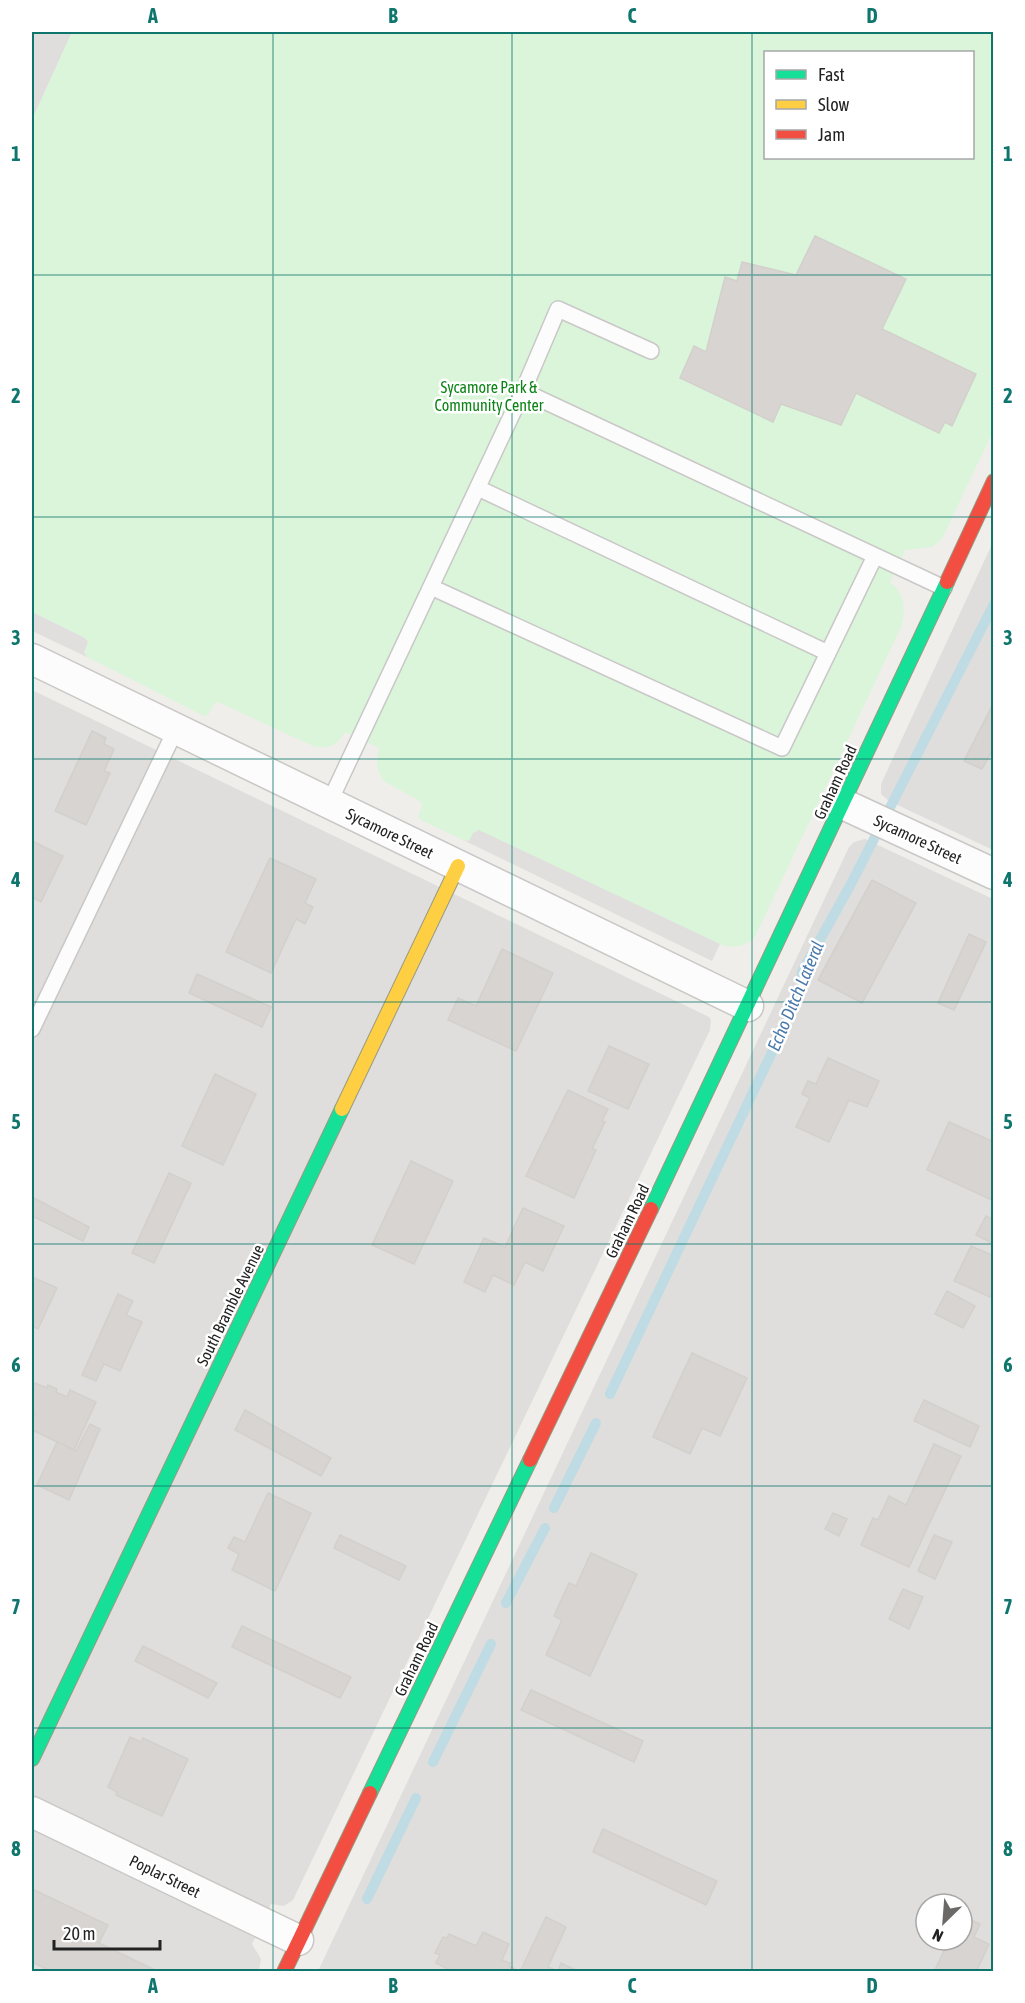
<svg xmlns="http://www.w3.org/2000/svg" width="1025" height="2003" viewBox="0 0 1025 2003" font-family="'Asap Condensed',sans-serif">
  <rect width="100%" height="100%" fill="#f0eeeb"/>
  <!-- residential -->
  <g fill="#dfdedc" fill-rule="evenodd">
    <path d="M32,32h40l-40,88z"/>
    <path d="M993,542v308l-104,-49 -8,-7v-10z"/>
    <path d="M32,690l677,327 2,3 -1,10 -417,870 -9,6 -13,-2 -19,40 9,15 -2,12h-227z"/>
    <path d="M865,839l128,60v1072l-670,1 -4,-3 530,-1122 5,-5zM926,1904h36v36h-36z"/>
  </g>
  <!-- park -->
  <path fill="#daf5da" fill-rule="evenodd" d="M72,32h921v399l-51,108 -10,8 -27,3 -15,32c15,12 16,27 11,45l-145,308c-10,13 -22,14 -37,9l-245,-111 -5,8 -6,-1 -42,-20 -3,-3 4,-12 -2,-4 -35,-19c-9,-10 -9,-21 -6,-34l-34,-16c-7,13 -16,17 -30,15l-97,-45 -4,2 -6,11 -4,1 -117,-59 -3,-6 4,-9 -3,-4 -53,-26v-492zM766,52h206v106h-206z"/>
  <!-- parking -->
  <g fill="#e0dfde">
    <path d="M32,612l53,26 3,4 -4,10 3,5 -55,-26z"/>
    <path d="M479,830l241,114 -8,17 -249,-121 6,1 4,-8z"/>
  </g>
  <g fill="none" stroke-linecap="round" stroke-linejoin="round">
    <!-- stream -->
    <g stroke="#bfdbe3" stroke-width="10">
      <path d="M610,1394l172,-363 18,-38 2,-21 49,-88 143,-280"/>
      <path d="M554,1508l42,-85"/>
      <path d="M506,1603l39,-75"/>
      <path d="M433,1762l58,-118"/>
      <path d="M367,1899l49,-101"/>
    </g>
  </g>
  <!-- building -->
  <g fill="#d7d4d2" stroke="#d3d0cc" stroke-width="1.5">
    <path d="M815,236l91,43 -24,50 94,45 -24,52 -7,-4 -6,11 -83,-40 -15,32 -60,-21 -8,18 -93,-44 14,-32 12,6 19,-75 12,4 5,-19 54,13z"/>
    <path d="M994,702v45l-12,22 -18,-8z"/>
    <path d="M92,731l14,7 -2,6 10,5 -10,22 6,2 -24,52 -31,-14z"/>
    <path d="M32,841l31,15 -22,46 -9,-5z"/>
    <path d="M270,858l46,21 -11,24 8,4 -8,17 -9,-5 -25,54 -45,-21z"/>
    <path d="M872,880l44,23 -54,100 -44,-23z"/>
    <path d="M969,934l17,8 -32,68 -16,-7z"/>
    <path d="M502,949l51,24 -37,78 -68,-31 10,-22 18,8z"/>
    <path d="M197,974l74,33 -9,20 -73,-34z"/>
    <path d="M609,1046l40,18 -21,45 -40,-18z"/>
    <path d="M828,1058l51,23 -12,26 -18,-7 -20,42 -33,-15 14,-29 -8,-4 6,-13 8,3z"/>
    <path d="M215,1074l41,20 -33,71 -41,-19z"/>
    <path d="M568,1090l40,19 -6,12 3,1 -13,27 4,1 -22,48 -48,-22z"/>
    <path d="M949,1122l45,20v59l-67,-31z"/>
    <path d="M411,1161l42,20 -39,83 -42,-19z"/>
    <path d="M169,1173l22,10 -37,80 -22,-10z"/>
    <path d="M32,1197l57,30 -6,14 -51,-25z"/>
    <path d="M523,1208l41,18 -21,45 -18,-9 -11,23 -21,-10 -8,17 -21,-10 20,-44 21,9z"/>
    <path d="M986,1216l8,4v24l-18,-9z"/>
    <path d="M971,1246l23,10v34l-4,7 -36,-16z"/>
    <path d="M32,1277l25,11 -19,41 -6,-3z"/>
    <path d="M947,1291l28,15 -12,22 -28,-14z"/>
    <path d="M118,1294l15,7 -7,14 16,7 -22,49 -16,-7 -8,17 -14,-6z"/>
    <path d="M692,1353l55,25 -27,58 -18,-8 -12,26 -37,-17z"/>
    <path d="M35,1383l12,5 1,-3 9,4 -1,3 11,5 3,-7 26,12 -22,48 -42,-20v-8l4,-10 -4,-2v-19z"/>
    <path d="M924,1400l55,26 -9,21 -56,-26z"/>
    <path d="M245,1410l86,48 -10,18 -86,-46z"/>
    <path d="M90,1424l10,5 -31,71 -32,-15 20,-43 19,9z"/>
    <path d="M934,1444l27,12 -52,111 -48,-22 12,-27 5,2 11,-24 17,9z"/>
    <path d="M268,1493l43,20 -36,78 -43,-21 7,-16 -11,-6 6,-11 11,5z"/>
    <path d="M833,1513l14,6 -8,17 -14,-7z"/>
    <path d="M340,1535l66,31 -7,14 -65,-32z"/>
    <path d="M934,1535l18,7 -17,37 -17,-8z"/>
    <path d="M591,1553l46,21 -47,102 -44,-21 16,-35 -8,-4 15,-33 7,3z"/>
    <path d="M903,1589l20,8 -14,32 -20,-10z"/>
    <path d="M242,1626l109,51 -11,21 -108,-51z"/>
    <path d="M143,1646l74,37 -9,15 -73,-37z"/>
    <path d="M531,1690l112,51 -9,21 -113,-52z"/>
    <path d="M130,1737l11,5 2,-4 45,21 -26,57 -46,-21 1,-3 -9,-5z"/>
    <path d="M603,1829l114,52 -11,24 -113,-53z"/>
    <path d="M32,1889l76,36 -9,18 60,29h-107l-20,-10z"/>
    <path d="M962,1916l18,8 -6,13 15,7 -13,28h-42l15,-32h13z"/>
    <path d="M546,1917l20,10 -18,40 10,4 3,-8 19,9h-60z"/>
    <path d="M483,1932l26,12 -7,16 8,3 -1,3 11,6h-67l-17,-9 4,-8 -5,-2 8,-16 4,1 2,-4 27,12z"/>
  </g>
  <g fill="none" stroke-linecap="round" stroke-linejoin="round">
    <!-- lane casing -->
    <g stroke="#c9c8c7" stroke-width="18">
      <g id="lane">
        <path d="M523,391l35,-82 93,42"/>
        <path d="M478,488l350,165"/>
        <path d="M431,587l351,161 93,-192"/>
        <path d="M329,803l194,-412 421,197"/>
        <path d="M32,1029l144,-300"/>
      </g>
    </g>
    <!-- street casing -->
    <g stroke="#c9c8c7" stroke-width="33">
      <g id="street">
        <path d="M32,659l716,347"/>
        <path d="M843,804l151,70"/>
        <path d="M32,1812l266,128"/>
      </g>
    </g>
    <!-- fast casing -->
    <g stroke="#999a82" stroke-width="16">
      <g id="fast">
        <path d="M651,1209l296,-627"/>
        <path d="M32,1759l310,-650"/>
        <path d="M370,1793l160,-333"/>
      </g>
    </g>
    <!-- slow casing -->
    <g stroke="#999a82" stroke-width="16">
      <path id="slow" d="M342,1109l116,-243"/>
    </g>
    <!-- jam casing -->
    <g stroke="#999a82" stroke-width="16">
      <g id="jam">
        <path d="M947,582l47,-101"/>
        <path d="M530,1460l121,-251"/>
        <path d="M284,1972l86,-179"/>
      </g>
    </g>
    <!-- lane -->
    <use href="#lane" stroke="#fdfcfc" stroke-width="15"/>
    <!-- street -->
    <use href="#street" stroke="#fdfcfc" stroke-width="30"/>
    <!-- fast -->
    <use href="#fast" stroke="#16e098" stroke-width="14"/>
    <!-- slow -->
    <use href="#slow" stroke="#ffcf43" stroke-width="14"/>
    <!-- jam -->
    <use href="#jam" stroke="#f24e42" stroke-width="14"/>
  </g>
  <!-- grid -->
  <path fill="none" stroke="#0f766e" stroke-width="1.5" stroke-opacity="0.55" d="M273,32v1940M512,32v1940M752,32v1940M32,275h962M32,517h962M32,759h962M32,1002h962M32,1244h962M32,1486h962M32,1728h962"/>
  <g text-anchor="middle" stroke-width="5" stroke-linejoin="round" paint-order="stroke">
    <!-- park labels -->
    <g font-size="16" fill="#0c8416" stroke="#fff">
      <text x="489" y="393">Sycamore Park &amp;<tspan x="489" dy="18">Community Center</tspan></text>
    </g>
    <!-- street labels -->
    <g font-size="16" fill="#222" stroke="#fff">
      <text transform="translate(835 782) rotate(-65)" y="6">Graham Road</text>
      <text transform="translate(390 833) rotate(26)" y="6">Sycamore Street</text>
      <text transform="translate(918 839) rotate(25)" y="6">Sycamore Street</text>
      <text transform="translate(627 1221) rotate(-64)" y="6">Graham Road</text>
      <text transform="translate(230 1305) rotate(-64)" y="6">South Bramble Avenue</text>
      <text transform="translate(416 1659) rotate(-64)" y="6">Graham Road</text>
      <text transform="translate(165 1876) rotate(26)" y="6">Poplar Street</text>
    </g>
    <!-- water labels -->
    <g font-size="18" font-style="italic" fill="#4a7aab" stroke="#fff">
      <text transform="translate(796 996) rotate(-67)" y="6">Echo Ditch Lateral</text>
    </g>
  </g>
  <!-- border -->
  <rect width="1025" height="2003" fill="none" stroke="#ffffff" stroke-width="66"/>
  <!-- legend -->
  <rect x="764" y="51" width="210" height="108" fill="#ffffff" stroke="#a7a7a7" stroke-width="1.5"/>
  <rect x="776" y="70" width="30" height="9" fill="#16e098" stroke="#a7a7a7" stroke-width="1.5"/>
  <text x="818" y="81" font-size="18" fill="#222222">Fast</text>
  <rect x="776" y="100" width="30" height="9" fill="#ffcf43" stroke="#a7a7a7" stroke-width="1.5"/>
  <text x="818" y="111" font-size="18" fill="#222222">Slow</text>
  <rect x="776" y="130" width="30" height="9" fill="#f24e42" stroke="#a7a7a7" stroke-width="1.5"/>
  <text x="818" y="141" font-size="18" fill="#222222">Jam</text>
  <!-- north arrow -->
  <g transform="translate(944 1922) rotate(205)"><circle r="28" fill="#ffffff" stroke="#a7a7a7" stroke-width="1.5"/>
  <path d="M0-4.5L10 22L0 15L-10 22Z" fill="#6a6968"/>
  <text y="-9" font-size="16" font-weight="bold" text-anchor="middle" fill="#222222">N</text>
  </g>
  <!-- scale -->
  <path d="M54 1940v9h106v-9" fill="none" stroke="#222222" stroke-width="3"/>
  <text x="63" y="1940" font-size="18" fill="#222222" stroke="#ffffff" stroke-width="4.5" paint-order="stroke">20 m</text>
  <rect x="33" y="33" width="959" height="1937" fill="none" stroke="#0f766e" stroke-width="2"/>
  <g font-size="20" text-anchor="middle" font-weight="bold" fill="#0f766e">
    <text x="153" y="23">A</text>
    <text x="393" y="23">B</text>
    <text x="632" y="23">C</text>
    <text x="872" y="23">D</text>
    <text x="16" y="161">1</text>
    <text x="1008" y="161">1</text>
    <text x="16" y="403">2</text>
    <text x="1008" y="403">2</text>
    <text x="16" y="645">3</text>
    <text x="1008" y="645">3</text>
    <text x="16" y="887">4</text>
    <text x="1008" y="887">4</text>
    <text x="16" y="1129">5</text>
    <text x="1008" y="1129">5</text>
    <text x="16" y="1372">6</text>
    <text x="1008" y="1372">6</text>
    <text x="16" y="1614">7</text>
    <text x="1008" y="1614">7</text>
    <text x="16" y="1856">8</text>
    <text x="1008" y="1856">8</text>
    <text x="153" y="1993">A</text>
    <text x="393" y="1993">B</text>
    <text x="632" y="1993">C</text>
    <text x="872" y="1993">D</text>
  </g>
</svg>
